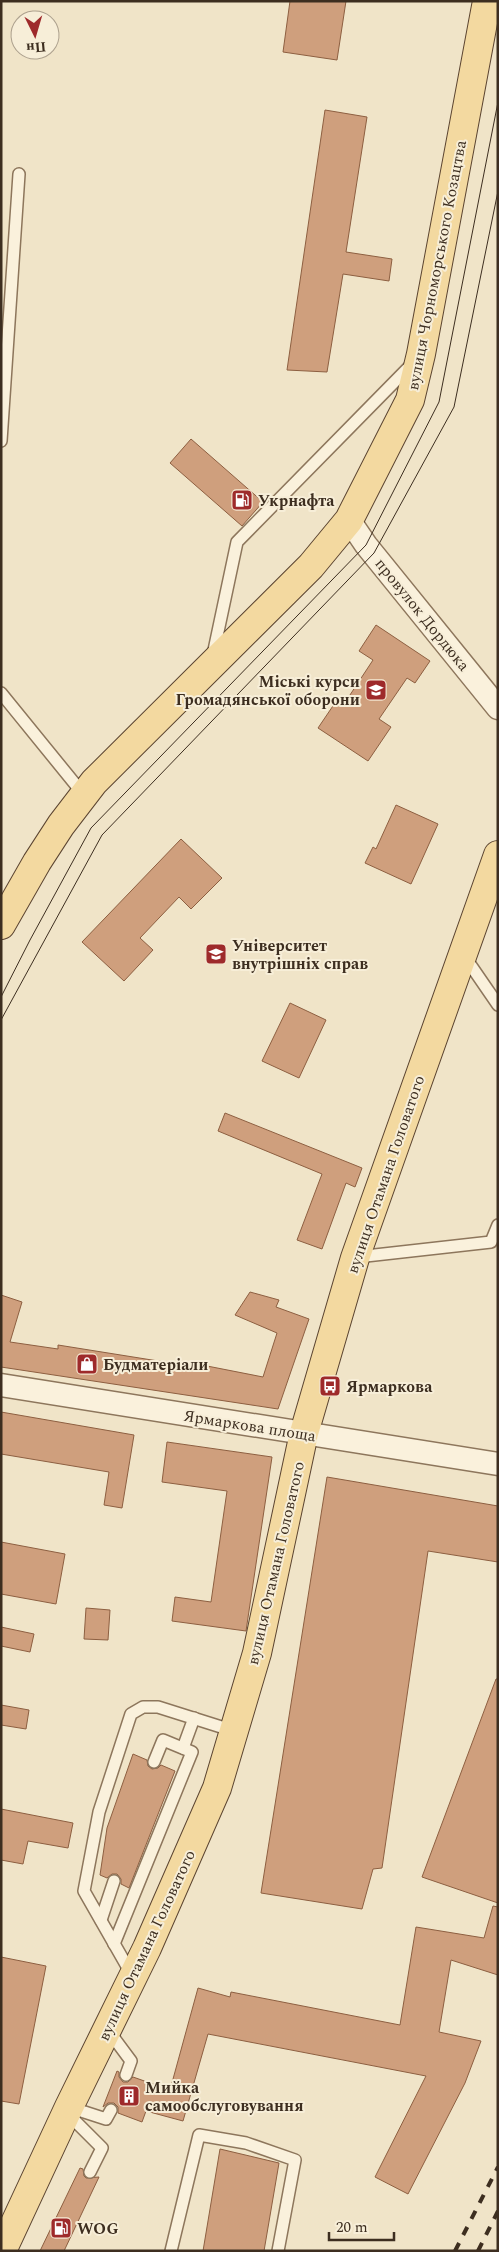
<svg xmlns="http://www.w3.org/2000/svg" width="499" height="2252" viewBox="0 0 499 2252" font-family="Spectral,serif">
  <rect width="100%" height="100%" fill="#f0e4c8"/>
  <!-- building -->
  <g fill="#cf9f7d" stroke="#8d5f41">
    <path d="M290,1h56l-9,59 -54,-8z"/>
    <path d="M325,110l42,7 -21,135 46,7 -3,22 -46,-7 -16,98 -40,-2z"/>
    <path d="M191,439l72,63 -21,24 -72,-63z"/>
    <path d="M376,625l54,36 -15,22 -8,-5 -28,41 12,8 -23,34 -50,-33 21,-31 7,4 27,-41 -14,-9z"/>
    <path d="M396,805l42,19 -27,60 -46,-21 8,-16 3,2z"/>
    <path d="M181,839l41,39 -31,31 -12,-12 -39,41 13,12 -29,31 -42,-39z"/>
    <path d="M290,1003l36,17 -27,58 -37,-17z"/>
    <path d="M225,1113l137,55 -7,19 -9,-4 -24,66 -25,-9 25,-66 -104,-43z"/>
    <path d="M250,1292l29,8 -3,7 33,12 -31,90 -277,-42v-72l21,7 -12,40 48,7v-4l144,23v-3l61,12 14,-44 -42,-18z"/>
    <path d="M1,1412l133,23 -12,73 -18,-3 5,-33 -108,-18z"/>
    <path d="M167,1442l105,15 -26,174 -74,-10 3,-24 36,5 16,-111 -65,-9z"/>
    <path d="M327,1477l171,29v56l-70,-11 -46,317 -9,1 -11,40 -101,-16z"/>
    <path d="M1,1542l64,12 -9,50 -55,-10z"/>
    <path d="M86,1608l24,2 -2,30 -24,-1z"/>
    <path d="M1,1627l33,7 -4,18 -29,-6z"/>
    <path d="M496,1679h2v224l-76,-26z"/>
    <path d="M1,1705l28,5 -3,19 -25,-4z"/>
    <path d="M133,1754l14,6 1,6 4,3 6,-1 3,-3 14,6 -46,117 -8,-4v-5l-4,-5h-5l-5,4 -7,-3 7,-47z"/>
    <path d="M1,1809l72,14 -5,25 -40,-7 -5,23 -22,-4z"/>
    <path d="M493,1906l5,1v68l-47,-15 -12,72 42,9 -16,42 -57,111 -33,-17 51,-101 -218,-42 -25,87 -37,-10 -4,11 -24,-9v-6l-4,-4h-6l-5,4 14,-36 2,1v5l4,5h5l5,-5 37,13 28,-102 32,9 1,-5 169,33 16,-98 68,11z"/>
    <path d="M1,1957l45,9 -27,138 -18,-3z"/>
    <path d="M220,2149l59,14 -15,88h-61z"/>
    <path d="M80,2168l3,1 1,7 2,2 13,-1 -35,74h-24z"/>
  </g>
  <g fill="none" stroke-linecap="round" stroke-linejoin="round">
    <!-- service casing -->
    <g stroke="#8d765c" stroke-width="14">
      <g id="service">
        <path d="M1,441l18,-267"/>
        <path d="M213,655l24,-113 176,-179"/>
        <path d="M1,693l83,102"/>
        <path d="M465,957l33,48"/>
        <path d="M357,1257l134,-15 7,-17"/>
        <path d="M183,1748l11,-30"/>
        <path d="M101,1920l13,-39"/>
        <path d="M114,1944l78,-192 -29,-12 -9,22"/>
        <path d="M132,1975l-48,-84 15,-79 32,-98 12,-7h15l76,24"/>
        <path d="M108,2030l23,31 -5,14"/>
        <path d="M69,2107l37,12 5,-9"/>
        <path d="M66,2112l36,36 -12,24"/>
        <path d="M171,2251l28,-116 47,8 49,17 -17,91"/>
      </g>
    </g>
    <!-- minor casing -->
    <g stroke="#8d765c" stroke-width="25">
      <g id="minor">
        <path d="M349,520l17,25 132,163"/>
        <path d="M1,1385l497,79"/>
      </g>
    </g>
    <!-- primary casing -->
    <g stroke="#5b4430" stroke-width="30">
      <g id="primary">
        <path d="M1,925l36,-63 24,-37 33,-43 217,-216 38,-46 61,-120 11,-46 66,-353"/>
        <path d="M2,2251l67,-144 78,-159 70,-160 40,-135 47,-220 51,-175 143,-403"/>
      </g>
    </g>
    <!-- service -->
    <use href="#service" stroke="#faf1dc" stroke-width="11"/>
    <!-- minor -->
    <use href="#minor" stroke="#faf1dc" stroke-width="22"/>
    <!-- primary -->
    <use href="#primary" stroke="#f3d9a0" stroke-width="28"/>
    <!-- tram -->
    <g stroke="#3d2e20" stroke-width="1">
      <path d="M1,997l29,-57 61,-112 275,-283 73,-143 59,-300"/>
      <path d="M1,1020l101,-185 272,-282 80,-146 44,-216"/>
    </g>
    <!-- rail -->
    <g stroke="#3d2e20" stroke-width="4" stroke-dasharray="9 9" stroke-linecap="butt">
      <path d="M455,2251l43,-84"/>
      <path d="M478,2251l20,-40"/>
    </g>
  </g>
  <!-- icons -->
  <defs>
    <g id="fuel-square" transform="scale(1.125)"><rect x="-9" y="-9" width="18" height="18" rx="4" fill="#9e2a2b" stroke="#f7eed8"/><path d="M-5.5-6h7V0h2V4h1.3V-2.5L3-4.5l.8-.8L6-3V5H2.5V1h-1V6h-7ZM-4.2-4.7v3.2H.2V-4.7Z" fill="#fff"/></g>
    <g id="school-square" transform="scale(1.125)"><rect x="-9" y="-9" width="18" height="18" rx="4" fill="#9e2a2b" stroke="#f7eed8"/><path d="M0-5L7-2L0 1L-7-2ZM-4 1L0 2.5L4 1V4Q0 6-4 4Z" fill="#fff"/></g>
    <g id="university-square" transform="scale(1.125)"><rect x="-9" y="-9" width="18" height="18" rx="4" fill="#9e2a2b" stroke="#f7eed8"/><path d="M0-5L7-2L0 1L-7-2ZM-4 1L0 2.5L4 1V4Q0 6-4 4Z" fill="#fff"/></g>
    <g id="shop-square" transform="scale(1.125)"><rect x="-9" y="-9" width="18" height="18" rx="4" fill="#9e2a2b" stroke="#f7eed8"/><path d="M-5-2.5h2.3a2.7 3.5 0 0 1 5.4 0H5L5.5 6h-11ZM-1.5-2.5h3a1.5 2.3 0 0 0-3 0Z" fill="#fff"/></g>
    <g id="bus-square" transform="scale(1.125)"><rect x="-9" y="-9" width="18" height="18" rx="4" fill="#9e2a2b" stroke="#f7eed8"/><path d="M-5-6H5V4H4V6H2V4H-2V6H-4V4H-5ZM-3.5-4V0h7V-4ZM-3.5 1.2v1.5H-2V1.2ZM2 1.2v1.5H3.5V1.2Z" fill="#fff"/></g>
    <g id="building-square" transform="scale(1.125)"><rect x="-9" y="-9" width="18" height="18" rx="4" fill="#9e2a2b" stroke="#f7eed8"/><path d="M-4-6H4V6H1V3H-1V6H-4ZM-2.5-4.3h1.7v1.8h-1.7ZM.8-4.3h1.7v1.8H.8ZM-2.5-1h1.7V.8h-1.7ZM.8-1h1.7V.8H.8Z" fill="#fff"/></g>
  </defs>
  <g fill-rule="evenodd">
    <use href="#fuel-square" x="242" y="500"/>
    <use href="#school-square" x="376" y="690"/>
    <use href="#university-square" x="216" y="954"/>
    <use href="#shop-square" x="87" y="1364"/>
    <use href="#bus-square" x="330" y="1386"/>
    <use href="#building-square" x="129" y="2096"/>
    <use href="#fuel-square" x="61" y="2228"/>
  </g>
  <g text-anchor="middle" stroke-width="4" stroke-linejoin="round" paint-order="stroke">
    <!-- street labels -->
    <g font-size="16" fill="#3d2e20" stroke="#f7eed8">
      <text transform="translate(436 265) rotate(-79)" y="6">вулиця Чорноморського Козацтва</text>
      <text transform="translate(423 614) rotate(51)" y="6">провулок Дордюка</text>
      <text transform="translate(385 1174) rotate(-71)" y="6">вулиця Отамана Головатого</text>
      <text transform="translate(250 1425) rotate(9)" y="6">Ярмаркова площа</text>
      <text transform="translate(275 1563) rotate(-77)" y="6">вулиця Отамана Головатого</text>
      <text transform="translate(146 1945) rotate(-65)" y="6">вулиця Отамана Головатого</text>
    </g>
    <!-- poi labels -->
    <g font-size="16" font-weight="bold" fill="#3d2e20" stroke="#f7eed8" text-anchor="start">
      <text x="258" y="506">Укрнафта</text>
      <text x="360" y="687" text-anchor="end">Міські курси<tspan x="360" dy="18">Громадянської оборони</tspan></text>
      <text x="232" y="951">Університет<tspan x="232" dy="18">внутрішніх справ</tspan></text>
      <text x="103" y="1370">Будматеріали</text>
      <text x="346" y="1392">Ярмаркова</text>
      <text x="145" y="2093">Мийка<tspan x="145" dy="18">самообслуговування</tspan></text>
      <text x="77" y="2234">WOG</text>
    </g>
  </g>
  <!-- border -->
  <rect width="499" height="2252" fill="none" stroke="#3d2e20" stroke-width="5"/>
  <!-- north arrow -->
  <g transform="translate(35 35) rotate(175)"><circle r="24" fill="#f7eed8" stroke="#ada18e"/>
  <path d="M0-4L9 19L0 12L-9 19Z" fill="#9e2a2b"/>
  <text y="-8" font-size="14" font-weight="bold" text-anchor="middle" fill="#3d2e20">Пн</text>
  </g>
  <!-- scale -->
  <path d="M329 2232v8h65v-8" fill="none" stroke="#3d2e20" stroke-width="2.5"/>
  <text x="336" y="2232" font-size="15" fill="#3d2e20" stroke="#f7eed8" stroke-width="4" paint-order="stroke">20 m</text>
</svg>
